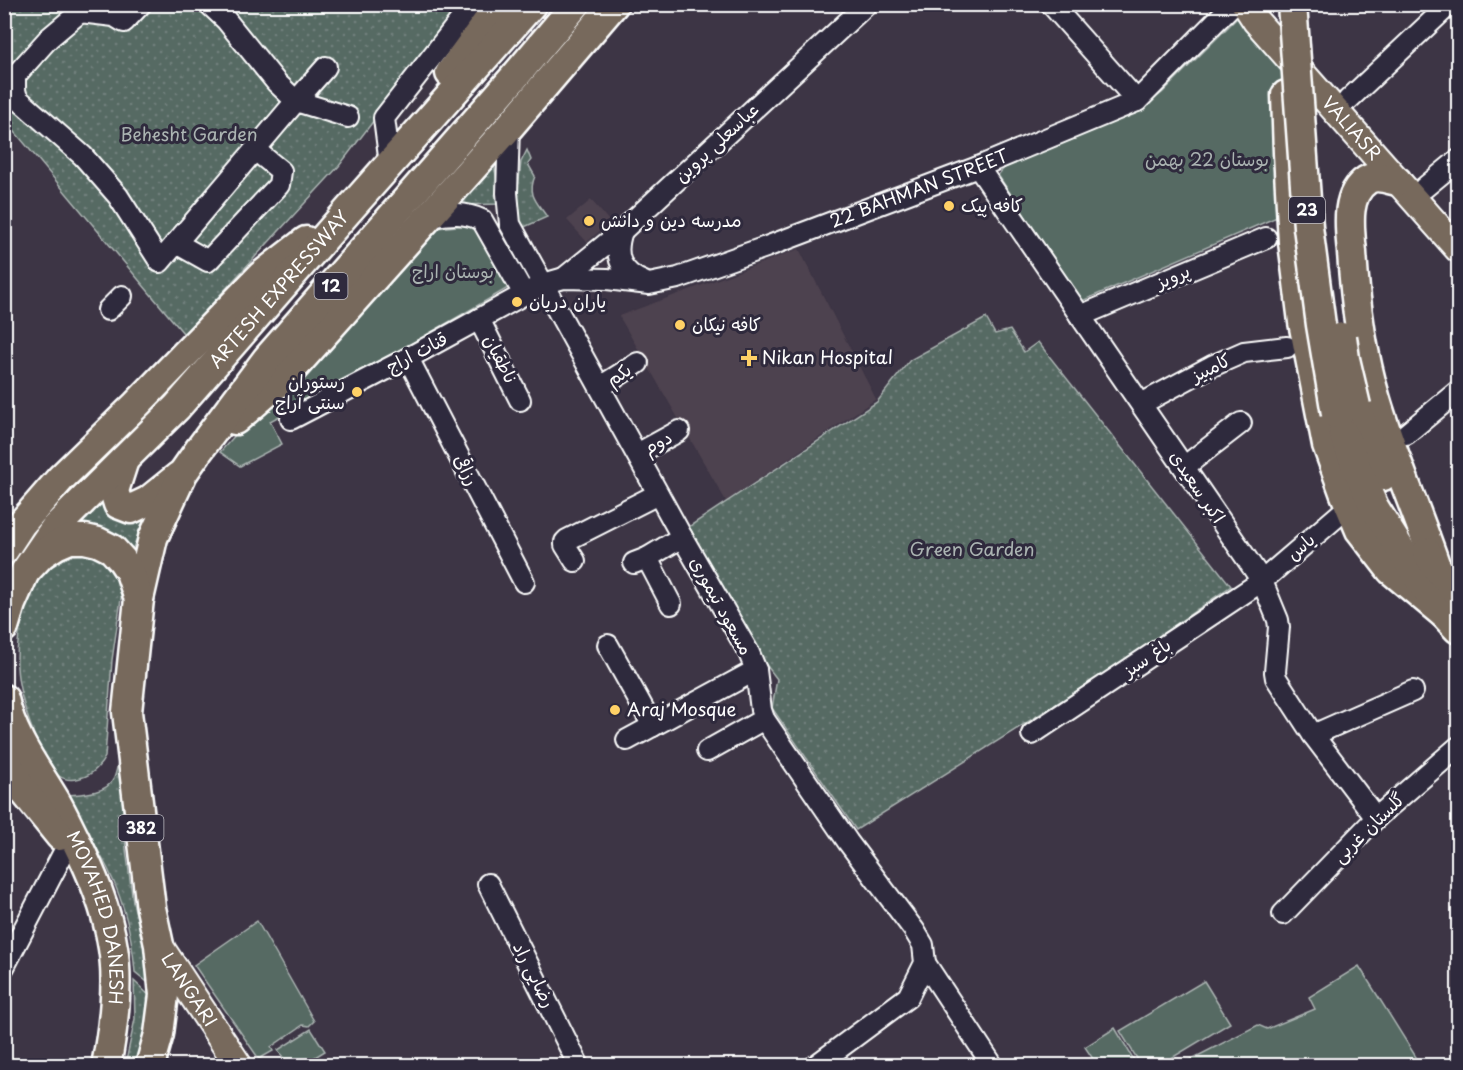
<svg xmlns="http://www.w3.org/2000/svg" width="1463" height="1070" viewBox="0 0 1463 1070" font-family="'Playpen Sans','Playpen Sans Arabic',sans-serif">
  <defs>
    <pattern id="grass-dots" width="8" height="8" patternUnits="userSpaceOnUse" patternTransform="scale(1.5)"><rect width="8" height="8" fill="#576a64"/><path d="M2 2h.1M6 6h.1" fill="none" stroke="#70807b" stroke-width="1.8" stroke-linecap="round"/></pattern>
  </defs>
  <rect width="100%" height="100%" fill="#3d3545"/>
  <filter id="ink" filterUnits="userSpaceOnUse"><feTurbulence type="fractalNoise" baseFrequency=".0167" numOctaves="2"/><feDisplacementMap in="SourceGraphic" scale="12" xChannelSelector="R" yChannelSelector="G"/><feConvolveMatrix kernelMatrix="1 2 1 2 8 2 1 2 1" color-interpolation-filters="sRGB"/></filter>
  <g filter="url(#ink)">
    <!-- built -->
    <g fill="#4e424f">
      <path d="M591,200l19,22 -23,20 -20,-22z"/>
      <path d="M799,249l77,150 -150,102 -107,-185z"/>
    </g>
    <!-- grass -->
    <g fill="url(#grass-dots)" stroke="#abb4b2" stroke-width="1.5">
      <path d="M4,5h458l-123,161 -155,168 -179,-214z"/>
      <path d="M527,150l4,10 -3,4 7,12c-8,19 2,26 12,41l-25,11 -7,-13 6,-53z"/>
      <path d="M494,162l6,42 -44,1z"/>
      <path d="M986,318l9,16 15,-4 14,22 14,-10 193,244 -127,88 -248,156 -84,-122 5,-29 -19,-25 -74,-124 193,-128 33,-42z"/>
      <path d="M105,490l43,19 -17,44 -59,-27z"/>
      <path d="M69,551l32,4 21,25v12l-10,68 -7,97c-2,4 -5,8 -8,11 -8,9 -26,16 -38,8 -11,-7 -23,-34 -27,-47 -7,-19 -14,-41 -15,-62 -1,-37 9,-79 37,-105 4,-5 10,-7 15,-11z"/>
      <path d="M119,755l7,94 7,53 8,33 6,15 10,40 -22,-18c-3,-40 -14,-81 -34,-116 -11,-21 -25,-40 -35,-61 15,-1 41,-1 48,-17 3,-7 4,-16 5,-23z"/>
      <path d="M134,981l21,20 -19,64 -11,1 10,-47z"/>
    </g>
    <!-- park -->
    <g fill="#576a64" stroke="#abb4b2" stroke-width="1.5">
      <path d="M1239,16l44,50 8,145 -209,90 -84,-126 8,-9 131,-55 25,-18z"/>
      <path d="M468,225l9,5 31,58 -137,79 -101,54 12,23 -42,22 -20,-14 28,-31 188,-193z"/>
      <path d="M257,921l57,100 -5,5 -6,-1 -32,22 2,4 -14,8 -65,-94z"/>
      <path d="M1359,966l62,99h-241l78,-40 9,4 48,-20 -6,-12z"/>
      <path d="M1204,981l26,42 -70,42h-19l-21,-34z"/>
      <path d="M1115,1028l22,37h-40l-12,-18z"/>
      <path d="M311,1029l14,22 -23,14h-14l-10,-15z"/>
    </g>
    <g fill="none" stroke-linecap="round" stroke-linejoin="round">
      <!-- minor casing -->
      <g stroke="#fff" stroke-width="24">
        <g id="minor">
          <path d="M141,4l-17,18 -10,-6 -34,-4 -31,26 -34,38v14l2,8 66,58 35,40 42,66 136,-161 52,16"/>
          <path d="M209,4l17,16 50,62 20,19 30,-34"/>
          <path d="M1051,4l86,97"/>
          <path d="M1348,100l102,-96"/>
          <path d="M509,127l-2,66 3,31 172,313 67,116 7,17 5,40 3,9 84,123 66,88 9,15 2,18 -17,34 -93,69"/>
          <path d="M390,164l-6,-46 89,-114"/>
          <path d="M978,167l284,414 16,39 1,7 -4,45 1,6 37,57 63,83"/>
          <path d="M1424,188l34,-28"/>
          <path d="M428,217c21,-3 34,-6 54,3l42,74"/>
          <path d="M622,231c-8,24 -3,41 22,51"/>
          <path d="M176,243l32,18 71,-76 2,-14 -26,-21"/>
          <path d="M564,278l58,-47 245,-227"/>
          <path d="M108,310l14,-14"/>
          <path d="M1080,316l186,-78"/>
          <path d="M479,319l41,81"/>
          <path d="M408,358l116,224"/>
          <path d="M600,387l38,-24"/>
          <path d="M1141,404l71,-38 32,-14 43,-5"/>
          <path id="s1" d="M291,419l117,-61 135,-74 21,-6 43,1 42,5 29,-6 88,-31 212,-80 159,-66 96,-97"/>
          <path d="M1406,434l52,-43"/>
          <path d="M637,454l42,-23"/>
          <path d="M1184,467l57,-44"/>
          <path d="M647,558l24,46"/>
          <path d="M575,561l-10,-16v-3l2,-2 91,-46"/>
          <path d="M634,563l13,-5 35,-21"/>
          <path d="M608,645l45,81"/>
          <path d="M1032,734l230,-153 78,-67"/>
          <path d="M1313,735l100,-44"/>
          <path d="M627,740l129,-70"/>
          <path d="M707,751l57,-32"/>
          <path d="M488,884l91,182"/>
          <path d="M1283,914l93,-96 82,-71"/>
          <path d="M925,963l68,103"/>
          <path d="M4,967l63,-121"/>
        </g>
      </g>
      <!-- major casing -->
      <g stroke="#fff" stroke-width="30">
        <g id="major">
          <path id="s2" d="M1245,4l11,17 202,228"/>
          <path id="s3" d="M159,945l80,121"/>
        </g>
      </g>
      <!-- highway casing -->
      <g stroke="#fff" stroke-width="33">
        <g id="highway">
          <path d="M450,73l50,-69"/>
          <path d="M1286,95l2,58 5,89 10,80 24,123 17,47 16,38 31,40 53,44"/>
          <path d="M1397,181c-9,-2 -21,-7 -30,-1 -23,15 -17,50 -15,72 3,50 10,101 24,148 17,57 41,111 60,167"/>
          <path d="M1356,406l9,27 18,43"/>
          <path d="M235,420l52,-45 222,-248 105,-123"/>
          <path d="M1343,433l15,38 16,36 45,72 25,35 14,15"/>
          <path d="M124,460l-10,31 4,13 13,5 17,-8 31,-25"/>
          <path d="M4,550l17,-26 40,-46 75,-73 126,-130 44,-34"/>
          <path d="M1427,552l9,15 22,26"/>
          <path id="s4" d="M25,572l30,-44 122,-121 170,-195 185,-208"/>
          <path d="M139,599l14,-61 30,-65 16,-23 68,-91 250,-285 59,-70"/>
          <path d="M4,627l7,-23 14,-32 17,-18 14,-9 14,-6h15l13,3 14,7 10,11 8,12 9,27 -12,113 24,196 8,37 5,50 -5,39 -9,32"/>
          <path id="s5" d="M4,699c8,38 32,69 51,101 7,12 13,25 19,37 17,35 33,71 39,111 6,36 0,82 -7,118"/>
          <path d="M4,757l18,32 38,47"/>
        </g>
      </g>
      <!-- minor -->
      <use href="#minor" stroke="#2f2a3d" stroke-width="20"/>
      <!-- major -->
      <use href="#major" stroke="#77695c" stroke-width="26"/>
      <!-- highway -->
      <use href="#highway" stroke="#77695c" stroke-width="28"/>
      <!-- highway-bridge casing -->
      <g stroke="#fff" stroke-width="33" stroke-linecap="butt">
        <g id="highway-bridge">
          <path d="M1292,4l16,223 13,98 15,89"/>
          <path d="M1342,337l3,22 11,47"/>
        </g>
      </g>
      <!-- highway-bridge -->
      <use href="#highway-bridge" stroke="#77695c" stroke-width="28"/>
    </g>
  </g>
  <!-- markers -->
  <g fill="#ffd166" stroke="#2f2a3d" stroke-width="2">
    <circle cx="949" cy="206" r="6"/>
    <circle cx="589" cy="221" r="6"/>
    <circle cx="517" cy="302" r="6"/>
    <circle cx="680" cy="325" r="6"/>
    <path d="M746 349h6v6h6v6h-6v6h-6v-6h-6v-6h6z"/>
    <circle cx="357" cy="392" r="6"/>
    <circle cx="615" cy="710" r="6"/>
  </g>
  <g text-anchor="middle" stroke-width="6" stroke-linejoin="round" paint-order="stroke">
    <!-- shield labels -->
    <g fill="#2f2a3d" stroke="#c1bfc5" stroke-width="1.5">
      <rect x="1289" y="197" width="36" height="26" rx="4.5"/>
      <rect x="314.5" y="273" width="33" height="26" rx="4.5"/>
      <rect x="118.5" y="815" width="45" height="26" rx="4.5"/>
    </g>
    <g font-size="16" font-weight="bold" fill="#fff">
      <text x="1307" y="216">23</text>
      <text x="331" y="292">12</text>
      <text x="141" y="834">382</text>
    </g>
    <!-- street labels -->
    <g font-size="18" fill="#fff" stroke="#2f2a3d">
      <text dy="6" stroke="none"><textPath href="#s2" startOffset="164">VALIASR</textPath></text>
      <text transform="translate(717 143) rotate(-43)" y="6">عباسعلی پروین</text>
      <text dy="6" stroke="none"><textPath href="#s1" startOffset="680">22 BAHMAN STREET</textPath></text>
      <text transform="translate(1173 277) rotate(-23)" y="6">پرویز</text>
      <text dy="6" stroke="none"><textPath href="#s4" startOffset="381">ARTESH EXPRESSWAY</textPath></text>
      <text transform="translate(417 353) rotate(-28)" y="6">قنات اراج</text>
      <text transform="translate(500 359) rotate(63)" y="6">ناطقیان</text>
      <text transform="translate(1211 368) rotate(-26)" y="6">کامبیز</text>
      <text transform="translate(619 375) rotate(-32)" y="6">یکم</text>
      <text transform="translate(658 443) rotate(-29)" y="6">دوم</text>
      <text transform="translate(466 470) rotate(63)" y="6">رزاقی</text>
      <text transform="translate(1197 487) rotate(56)" y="6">اکبر سعیدی</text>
      <text transform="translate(1301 547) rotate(-41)" y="6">یاس</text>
      <text transform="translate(721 606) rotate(61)" y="6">مسعود تیموری</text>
      <text transform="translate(1147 658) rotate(-34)" y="6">باغ سبز</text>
      <text transform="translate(1369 828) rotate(-44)" y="6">گلستان غربی</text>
      <text dy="6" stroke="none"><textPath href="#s5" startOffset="240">MOVAHED DANESH</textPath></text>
      <text transform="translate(534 975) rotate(63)" y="6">رضایی راد</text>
      <text dy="6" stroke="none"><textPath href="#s3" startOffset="54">LANGARI</textPath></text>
    </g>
    <!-- park labels -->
    <g font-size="18" fill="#abb4b2" stroke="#2f2a3d">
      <text x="189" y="141">Behesht Garden</text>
      <text x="1207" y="166">بوستان 22 بهمن</text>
      <text x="453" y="278">بوستان اراج</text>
      <text x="972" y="556">Green Garden</text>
    </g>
    <!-- poi labels -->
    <g font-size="18" fill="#fff" stroke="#2f2a3d" text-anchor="start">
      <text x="961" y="212">کافه پیک</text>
      <text x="601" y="227">مدرسه دین و دانش</text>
      <text x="529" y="308">یاران دریان</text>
      <text x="692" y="331">کافه نیکان</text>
      <text x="762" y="364">Nikan Hospital</text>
      <text x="345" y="388" text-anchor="end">رستوران<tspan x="345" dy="21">سنتی آراج</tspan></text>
      <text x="627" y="716">Araj Mosque</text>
    </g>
  </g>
  <!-- margin -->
  <rect width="1463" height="1070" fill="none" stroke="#2f2a3d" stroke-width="24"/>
  <rect x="12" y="12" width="1439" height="1046" fill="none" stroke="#fff" stroke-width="2" filter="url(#ink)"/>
</svg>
